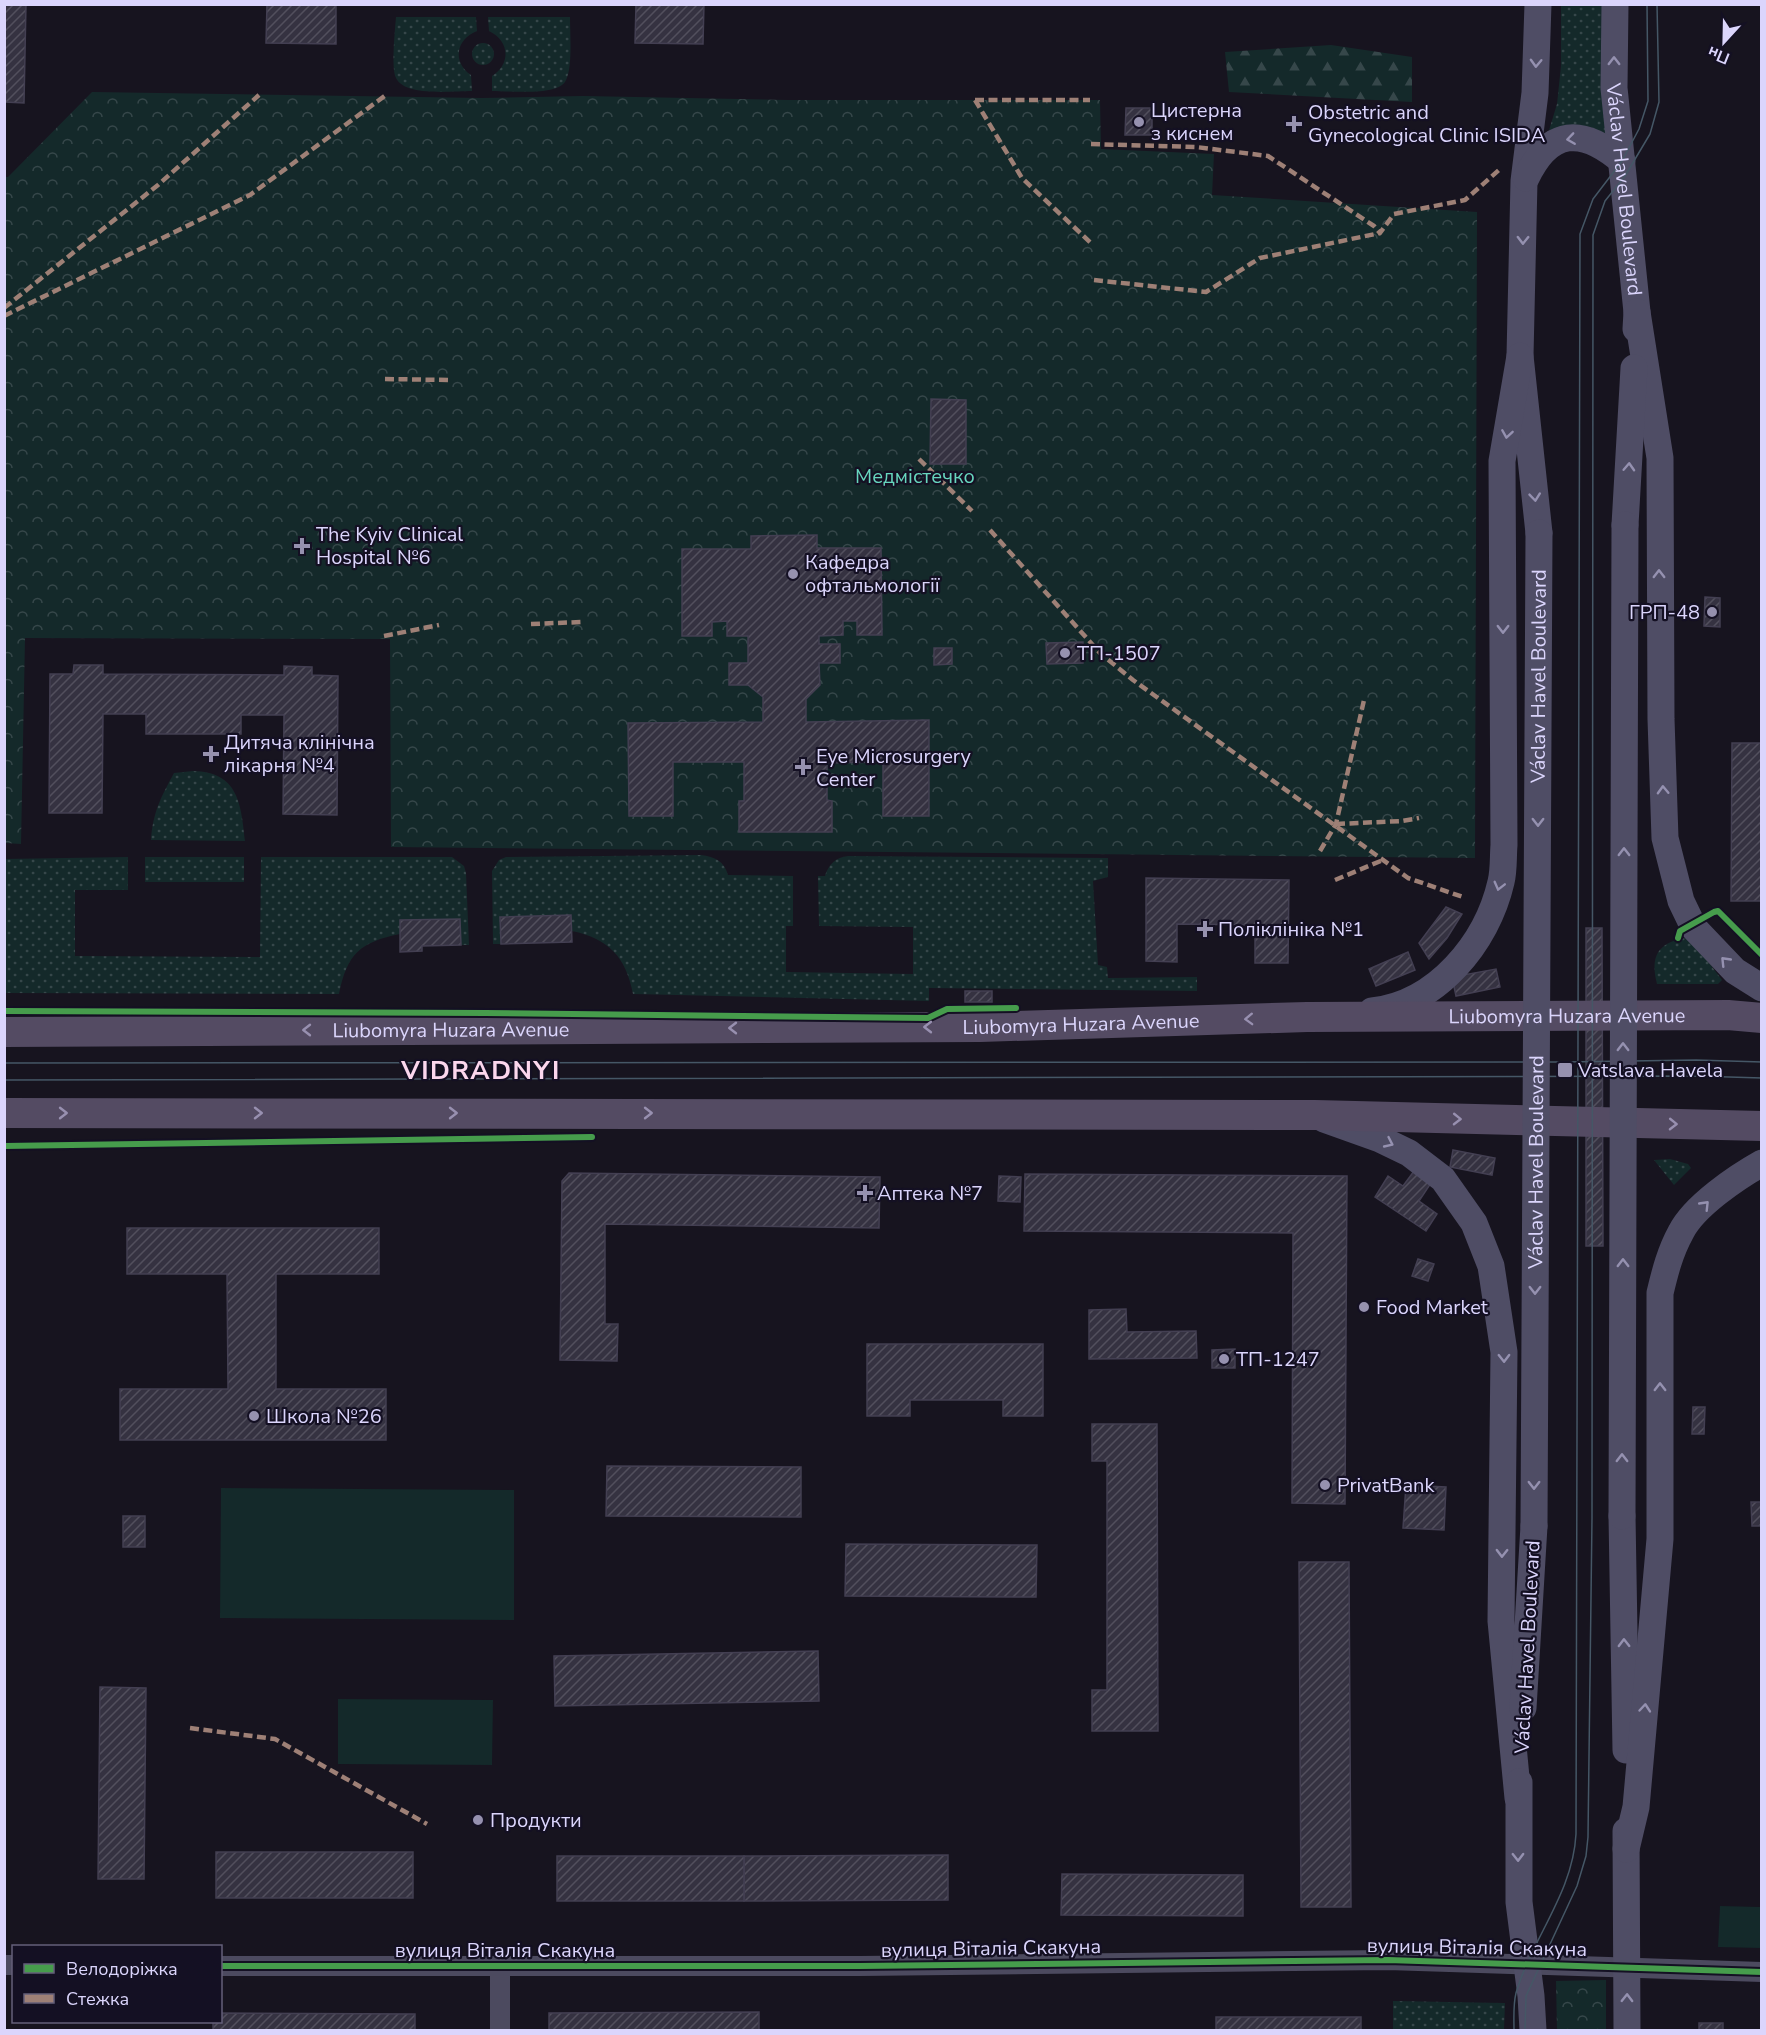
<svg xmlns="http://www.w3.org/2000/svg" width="1766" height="2035" viewBox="0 0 1766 2035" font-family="'Nunito Sans',sans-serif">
  <defs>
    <pattern id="grass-dots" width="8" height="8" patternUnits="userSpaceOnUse" patternTransform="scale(1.5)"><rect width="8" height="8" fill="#14292a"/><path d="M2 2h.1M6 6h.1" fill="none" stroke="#36474a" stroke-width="1.8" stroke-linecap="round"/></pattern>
    <pattern id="forest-firs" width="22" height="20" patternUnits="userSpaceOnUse" patternTransform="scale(1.5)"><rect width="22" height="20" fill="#14292a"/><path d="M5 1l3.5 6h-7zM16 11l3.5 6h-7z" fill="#36474a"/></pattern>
    <pattern id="park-crowns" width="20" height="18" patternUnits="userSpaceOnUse" patternTransform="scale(1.5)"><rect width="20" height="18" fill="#14292a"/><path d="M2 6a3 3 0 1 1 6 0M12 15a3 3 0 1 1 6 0" fill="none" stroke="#36474a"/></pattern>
    <pattern id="building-hatch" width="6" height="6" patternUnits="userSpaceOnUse" patternTransform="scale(1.5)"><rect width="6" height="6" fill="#353241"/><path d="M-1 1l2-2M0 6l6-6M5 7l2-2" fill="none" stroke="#524f5d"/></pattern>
  </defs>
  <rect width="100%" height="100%" fill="#17141f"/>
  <!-- grass -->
  <g fill="url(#grass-dots)">
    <path d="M1561,5h49v130l-21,-7 -42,9 10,-33 4,-38z"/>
    <path d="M396,17h80l1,14c-21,8 -25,31 -6,44l1,16c-19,0 -67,6 -76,-13 -5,-10 -1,-48 0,-61z"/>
    <path d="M488,17h82c0,15 3,53 -5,65 -10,14 -56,9 -73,9v-15c19,-12 18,-35 -3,-45z"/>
    <circle cx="483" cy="54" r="11"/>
    <path d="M193,771c45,1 48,32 52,70l-94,-1c2,-28 10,-43 23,-67z"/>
    <path d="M701,855c14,2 23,6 27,20l65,1v50h-7v46l127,2v-47l-94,-1 -1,-50h7c3,-11 11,-19 23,-20l260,2v19l-15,4 5,84 9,2 1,11 89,-1v14l-268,-3v13l-296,-7c-7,-37 -24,-55 -61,-63l-1,-16 -70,2v27h-8l-1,-73 7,-11 7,-3z"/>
    <path d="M128,857v33h-53v66l185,1 1,-100h191l12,9 2,7 3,72h-8l-1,-26 -60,1v14c-40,8 -53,20 -61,60l-334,-1 -1,-134z"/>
    <rect x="145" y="857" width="99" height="25"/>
    <path d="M1685,938l6,1 31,41 -4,4h-61c-7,-27 0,-41 28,-46z"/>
    <path d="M1670,1159l18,5 3,4 -17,17 -20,-25z"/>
    <path d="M1393,2001l112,2 -1,27h-111z"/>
  </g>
  <!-- forest -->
  <path fill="url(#forest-firs)" d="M1331,45l81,12v45l-183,-10 -4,-40z"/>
  <!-- park -->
  <g fill="url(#park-crowns)">
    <path d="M92,92l390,6 101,-2 205,4h312l1,49 113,5 -2,41 265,17 -2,646 -1084,-11 -1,-208 -365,-1 -4,206 -16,-1v-666h3z"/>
    <path d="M1606,1980v50h-49l-1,-49z"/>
  </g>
  <!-- pitch -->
  <g fill="#14292a">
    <path d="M221,1488l293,2v130l-294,-2z"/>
    <path d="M338,1699l155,1 -1,65 -154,-1z"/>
    <path d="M1720,1906l41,1v41l-43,-1z"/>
  </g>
  <!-- building -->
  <g fill="url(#building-hatch)" stroke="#433f52" stroke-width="1.5">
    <path d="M4,4h22l-2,99 -20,-1z"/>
    <path d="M267,4h69v40l-70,-1z"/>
    <path d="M636,4h68l-1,40 -68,-1z"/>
    <path d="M1126,108h26v27h-27z"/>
    <path d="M931,399l35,1v64h-36z"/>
    <path d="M817,535v13h64l1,87h-25v-14h-14v14l-24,1v8h21v19h-21l1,22 -14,14v23l123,-2v96h-46v-54l-56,1v37l5,1v31h-93v-31h5v-39h-71v54h-44l-1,-93 135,-1v-25l-15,-12h-19v-22h19v-27h-21v-15l-15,1v14h-30v-87h69v-13z"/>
    <path d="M1705,597l15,1v29l-16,-1z"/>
    <path d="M1083,642v21l-36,1 -1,-21z"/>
    <path d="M934,648h18v16l-18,1z"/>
    <path d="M74,665h29v9l181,1v-9l28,1v8l26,1 -1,139 -54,-1 1,-99h-43v19h-95v-20h-43l-1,99h-53l1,-139h23z"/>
    <path d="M1732,743h30v158h-31z"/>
    <path d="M1146,878l143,2 -1,83h-33v-38l-78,-1v38l-31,-1z"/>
    <path d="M1446,907l16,7 -15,24 -18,21 -10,-16z"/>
    <path d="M571,915l1,27 -71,2 -1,-27z"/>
    <path d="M460,919l1,26 -39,1v5l-22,1v-32z"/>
    <path d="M1586,928h16l1,318h-17z"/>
    <path d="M1408,952l7,18 -39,16 -7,-17z"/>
    <path d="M1496,969l4,18 -44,9 -4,-19z"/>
    <rect x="965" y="991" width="27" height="11"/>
    <path d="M1453,1150l42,8 -3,17 -42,-8z"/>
    <path d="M1414,1171l17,12 -12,18 18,13 -11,17 -51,-34 13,-21 15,10z"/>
    <path d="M569,1173l311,4 -1,51 -274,-4v100h13l-1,37 -57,-1 2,-179z"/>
    <path d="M1025,1174l322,2 -2,328 -53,-1 1,-270 -269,-2z"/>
    <path d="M999,1176l22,1 -1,25 -22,-1z"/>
    <path d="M127,1228h252v46h-103v115h110v51h-266v-51h108l-1,-115h-100z"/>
    <path d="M1418,1259l16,5 -6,17 -16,-5z"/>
    <path d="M1126,1309l1,23 69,-1 1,27 -108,1v-49z"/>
    <path d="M867,1344h176v72h-40v-16h-93v16h-43z"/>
    <path d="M1235,1349v19h-23v-18z"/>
    <path d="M1693,1407h12l-1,27h-12z"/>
    <path d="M1092,1424h65l1,307h-66v-41h15v-229h-15z"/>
    <path d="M607,1466l194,1v50l-195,-1z"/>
    <path d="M1406,1485l40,2 -2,43 -41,-2z"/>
    <path d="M1751,1502h11v24h-10z"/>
    <rect x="123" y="1516" width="22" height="31"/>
    <path d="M846,1544l191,1 -1,52 -191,-1z"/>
    <path d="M1299,1562h50l2,345h-50z"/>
    <path d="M818,1651l1,50 -264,5 -1,-50z"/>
    <path d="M100,1687l46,1 -2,191h-46z"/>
    <rect x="216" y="1852" width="197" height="46"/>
    <path d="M948,1855v45l-204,1v-45z"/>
    <rect x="557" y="1856" width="187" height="45"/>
    <path d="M1062,1874l181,1v41l-182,-1z"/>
    <path d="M759,2012v18h-210v-17z"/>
    <path d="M220,2013l195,1v16h-202v-8h7z"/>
    <rect x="1216" y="2017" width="145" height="13"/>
    <rect x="1699" y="2023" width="24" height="7"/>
  </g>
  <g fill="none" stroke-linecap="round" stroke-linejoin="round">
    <!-- street -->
    <g stroke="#4c4a5f" stroke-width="20">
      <path d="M4,1965h10"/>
      <path d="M220,1966h640l528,-6 374,12"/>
      <path d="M500,2030v-63"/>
    </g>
    <!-- secondary -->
    <g stroke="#4f4d65" stroke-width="27">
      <path d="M1538,4l-3,89 -11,88 -4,175 19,177"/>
      <path id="s1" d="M1615,4l-1,84 23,224 -1,17"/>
      <path d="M1526,178c24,-50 56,-51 96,-17"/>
      <path d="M1637,312l23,146 1,261 4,119 16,63 13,27 41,43 27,17"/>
      <path d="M1625,525l9,-157"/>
      <path d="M1372,1011c65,-7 115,-68 129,-129 3,-12 2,-25 3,-37l-2,-384 18,-105"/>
      <path d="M1324,1119l56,20 29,14 34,26 31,44 17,43 13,86 -3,269 17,177"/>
      <path d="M1622,1516l4,234"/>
      <path d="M1523,1708l11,-182"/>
      <path d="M1519,1782v120l12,94 2,34"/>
      <path d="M1626,1831l1,199"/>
      <path d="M1626,1849l10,-42 24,-268v-246c5,-21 10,-41 21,-61 13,-26 56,-55 81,-69"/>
    </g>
    <!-- primary -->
    <g stroke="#544b63" stroke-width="30">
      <path id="s2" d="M4,1032l976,-5 327,-10 421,-2 34,3"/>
      <path d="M4,1113l1311,2 447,11"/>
    </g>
    <!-- tram -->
    <g stroke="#455766" stroke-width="1.5">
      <path d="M4,1063l1559,-1 133,-2 66,2"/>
      <path d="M4,1080l1692,-4 66,2"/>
      <path d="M1514,2030c0,-11 -1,-25 2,-37 16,-55 57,-100 60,-159l4,-1600 13,-35 29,-38 17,-32 9,-28 -1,-97"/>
      <path d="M1525,2030l1,-34 51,-110 9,-30 2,-19 4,-319 1,-1283 12,-34 20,-25 25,-42 9,-32 -2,-98"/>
    </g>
    <!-- secondary-bridge -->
    <g stroke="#4f4d65" stroke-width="27">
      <path d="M1622,1516l3,-991"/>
      <path id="s3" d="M1534,1526l5,-993"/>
    </g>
    <!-- quiet -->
    <g stroke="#9e8076" stroke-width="4.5" stroke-dasharray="9 4.5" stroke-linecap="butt">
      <path d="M975,100l47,78 71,67"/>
      <path d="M975,100h115"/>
      <path d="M1091,144l105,3 72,9 106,70 6,7 14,-19 71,-14 34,-30"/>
      <path d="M1094,280l112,12 54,-34 120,-25"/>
      <path d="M4,308l154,-123 101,-90"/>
      <path d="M4,316l246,-121 136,-100"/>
      <path d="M385,379l64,1"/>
      <path d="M919,459l53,52"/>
      <path d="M990,530l110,123 33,27 275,198 55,19"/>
      <path d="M531,624l50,-2"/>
      <path d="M384,636l55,-11"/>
      <path d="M1336,824l66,-3 17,-3"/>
      <path d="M1320,851l16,-27 28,-124"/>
      <path d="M1335,880l48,-20"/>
      <path d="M190,1728l85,11 152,85"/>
    </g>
    <!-- cycleway casing -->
    <g stroke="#141023" stroke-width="10">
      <g id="cycleway">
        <path d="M1678,938l2,-7 34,-19 4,-1 44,44"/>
        <path d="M4,1011l481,2 443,5 19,-9 69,-1"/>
        <path d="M4,1146l588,-9"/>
        <path d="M220,1966h640l528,-6 374,12"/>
      </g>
    </g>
    <!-- cycleway -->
    <use href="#cycleway" stroke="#469c4c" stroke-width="6"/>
  </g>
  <!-- one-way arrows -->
  <defs><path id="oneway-chevron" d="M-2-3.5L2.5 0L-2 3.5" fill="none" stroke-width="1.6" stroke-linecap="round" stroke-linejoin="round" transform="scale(1.5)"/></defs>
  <g stroke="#9591b0">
    <use href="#oneway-chevron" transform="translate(1614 61) rotate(-90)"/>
    <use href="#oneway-chevron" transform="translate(1536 63) rotate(92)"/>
    <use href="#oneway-chevron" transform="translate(1571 139) rotate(172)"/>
    <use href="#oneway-chevron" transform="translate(1523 240) rotate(91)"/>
    <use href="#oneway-chevron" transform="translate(1507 434) rotate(99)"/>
    <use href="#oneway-chevron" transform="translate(1629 467) rotate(-87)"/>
    <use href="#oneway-chevron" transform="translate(1535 497) rotate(84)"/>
    <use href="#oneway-chevron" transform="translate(1659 574) rotate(-90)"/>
    <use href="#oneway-chevron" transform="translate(1503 629) rotate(90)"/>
    <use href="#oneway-chevron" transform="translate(1663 790) rotate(-92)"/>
    <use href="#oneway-chevron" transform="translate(1538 822) rotate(90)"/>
    <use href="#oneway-chevron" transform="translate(1624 852) rotate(-90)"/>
    <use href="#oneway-chevron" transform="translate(1499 886) rotate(104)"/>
    <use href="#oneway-chevron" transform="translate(1725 961) rotate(-134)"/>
    <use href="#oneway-chevron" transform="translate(1623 1047) rotate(-90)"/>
    <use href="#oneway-chevron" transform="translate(1389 1143) rotate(25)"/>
    <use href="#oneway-chevron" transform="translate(1705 1205) rotate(-46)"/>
    <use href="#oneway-chevron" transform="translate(1623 1263) rotate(-90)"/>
    <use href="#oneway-chevron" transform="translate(1535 1290) rotate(90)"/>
    <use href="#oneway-chevron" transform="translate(1504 1358) rotate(89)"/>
    <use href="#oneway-chevron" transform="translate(1660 1387) rotate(-90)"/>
    <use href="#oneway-chevron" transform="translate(1622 1458) rotate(-90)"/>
    <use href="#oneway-chevron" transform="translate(1534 1485) rotate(90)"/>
    <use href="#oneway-chevron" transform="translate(1502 1553) rotate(91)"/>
    <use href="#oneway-chevron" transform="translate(1624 1643) rotate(-91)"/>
    <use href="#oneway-chevron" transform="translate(1645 1708) rotate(-85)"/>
    <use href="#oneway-chevron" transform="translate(1518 1857) rotate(89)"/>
    <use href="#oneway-chevron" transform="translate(1627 1998) rotate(-89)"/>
  </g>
  <g stroke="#9890b0">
    <use href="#oneway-chevron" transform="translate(1249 1019) rotate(178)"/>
    <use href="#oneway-chevron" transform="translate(928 1027) rotate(180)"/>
    <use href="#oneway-chevron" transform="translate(733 1028) rotate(180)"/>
    <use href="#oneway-chevron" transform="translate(307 1030) rotate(180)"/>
    <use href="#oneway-chevron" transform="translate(63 1113)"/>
    <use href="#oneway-chevron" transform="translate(258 1113)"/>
    <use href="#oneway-chevron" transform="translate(453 1113)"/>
    <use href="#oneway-chevron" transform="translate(648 1113)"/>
    <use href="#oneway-chevron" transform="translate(1457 1119) rotate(1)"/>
    <use href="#oneway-chevron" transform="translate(1673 1124) rotate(1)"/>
  </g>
  <!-- markers -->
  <g fill="#9691af" stroke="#141023" stroke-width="2">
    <circle cx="1139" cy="122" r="6"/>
    <path d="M1291 115h6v6h6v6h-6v6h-6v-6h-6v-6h6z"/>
    <path d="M299 537h6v6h6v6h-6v6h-6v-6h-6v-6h6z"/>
    <circle cx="793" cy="574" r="6"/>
    <circle cx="1712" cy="612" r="6"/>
    <circle cx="1065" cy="653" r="6"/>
    <path d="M208 745h6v6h6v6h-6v6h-6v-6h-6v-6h6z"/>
    <path d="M800 758h6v6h6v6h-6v6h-6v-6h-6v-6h6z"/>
    <path d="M1202 920h6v6h6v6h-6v6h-6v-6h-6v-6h6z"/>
    <rect x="1557" y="1062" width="16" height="16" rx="3"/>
    <path d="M862 1184h6v6h6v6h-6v6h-6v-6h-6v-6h6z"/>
    <circle cx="1364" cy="1307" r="6"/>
    <circle cx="1224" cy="1359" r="6"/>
    <circle cx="254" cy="1416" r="6"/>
    <circle cx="1325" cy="1485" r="6"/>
    <circle cx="478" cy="1820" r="6"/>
  </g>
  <g text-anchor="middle" stroke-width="4.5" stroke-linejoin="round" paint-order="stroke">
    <!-- poi labels -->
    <g font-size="20" fill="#dbd5fc" stroke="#141023" text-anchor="start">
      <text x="1151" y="117">Цистерна<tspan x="1151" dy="23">з киснем</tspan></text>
      <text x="1308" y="119">Obstetric and<tspan x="1308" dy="23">Gynecological Clinic ISIDA</tspan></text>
      <text x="316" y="541">The Kyiv Clinical<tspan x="316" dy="23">Hospital №6</tspan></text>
      <text x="805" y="569">Кафедра<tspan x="805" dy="23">офтальмології</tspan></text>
      <text x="1700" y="619" text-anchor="end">ГРП-48</text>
      <text x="1077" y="660">ТП-1507</text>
      <text x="224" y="749">Дитяча клінічна<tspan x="224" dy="23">лікарня №4</tspan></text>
      <text x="816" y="763">Eye Microsurgery<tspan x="816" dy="23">Center</tspan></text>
      <text x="1218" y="936">Поліклініка №1</text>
      <text x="1578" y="1077">Vatslava Havela</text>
      <text x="877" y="1200">Аптека №7</text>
      <text x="1376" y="1314">Food Market</text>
      <text x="1236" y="1366">ТП-1247</text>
      <text x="266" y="1423">Школа №26</text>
      <text x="1337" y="1492">PrivatBank</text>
      <text x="490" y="1827">Продукти</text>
    </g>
    <!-- street labels -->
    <g font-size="20" fill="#dbd5fc" stroke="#141023">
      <text dy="7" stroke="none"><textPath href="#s1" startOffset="186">Václav Havel Boulevard</textPath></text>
      <text dy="7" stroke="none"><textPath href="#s3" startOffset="850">Václav Havel Boulevard</textPath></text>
      <text dy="7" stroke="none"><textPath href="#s2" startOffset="1563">Liubomyra Huzara Avenue</textPath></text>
      <text dy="7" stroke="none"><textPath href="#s2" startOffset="1077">Liubomyra Huzara Avenue</textPath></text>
      <text dy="7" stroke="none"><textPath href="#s2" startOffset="447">Liubomyra Huzara Avenue</textPath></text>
      <text dy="7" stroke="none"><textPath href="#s3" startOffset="364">Václav Havel Boulevard</textPath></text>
      <text transform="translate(1527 1647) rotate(-87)" y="7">Václav Havel Boulevard</text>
      <text transform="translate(1477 1947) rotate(1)" y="7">вулиця Віталія Скакуна</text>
      <text transform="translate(991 1948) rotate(-1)" y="7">вулиця Віталія Скакуна</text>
      <text x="505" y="1957">вулиця Віталія Скакуна</text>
    </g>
    <!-- park labels -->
    <g font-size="20" fill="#67d6be" stroke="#141023">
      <text x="915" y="483">Медмістечко</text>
    </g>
    <!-- district labels -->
    <g font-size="26" font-weight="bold" letter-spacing="1.5" fill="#fcd7ed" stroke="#141023">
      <text x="481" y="1079">VIDRADNYI</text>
    </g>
  </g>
  <!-- border -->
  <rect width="1766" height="2035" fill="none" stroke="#dbd5fc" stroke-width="12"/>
  <!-- legend -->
  <rect x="12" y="1945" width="210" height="78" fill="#141023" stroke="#645f7a" stroke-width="1.5"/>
  <rect x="24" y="1964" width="30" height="9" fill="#469c4c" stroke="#645f7a" stroke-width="1.5"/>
  <text x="66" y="1975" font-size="18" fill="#dbd5fc">Велодоріжка</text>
  <rect x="24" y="1994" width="30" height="9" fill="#9e8076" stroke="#645f7a" stroke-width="1.5"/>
  <text x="66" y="2005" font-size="18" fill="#dbd5fc">Стежка</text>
  <!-- north arrow -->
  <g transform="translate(1724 42) rotate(202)" stroke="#141023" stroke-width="4.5" paint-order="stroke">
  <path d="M0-4.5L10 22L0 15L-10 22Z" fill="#dbd5fc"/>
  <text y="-9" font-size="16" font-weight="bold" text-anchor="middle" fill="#dbd5fc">Пн</text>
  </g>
</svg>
